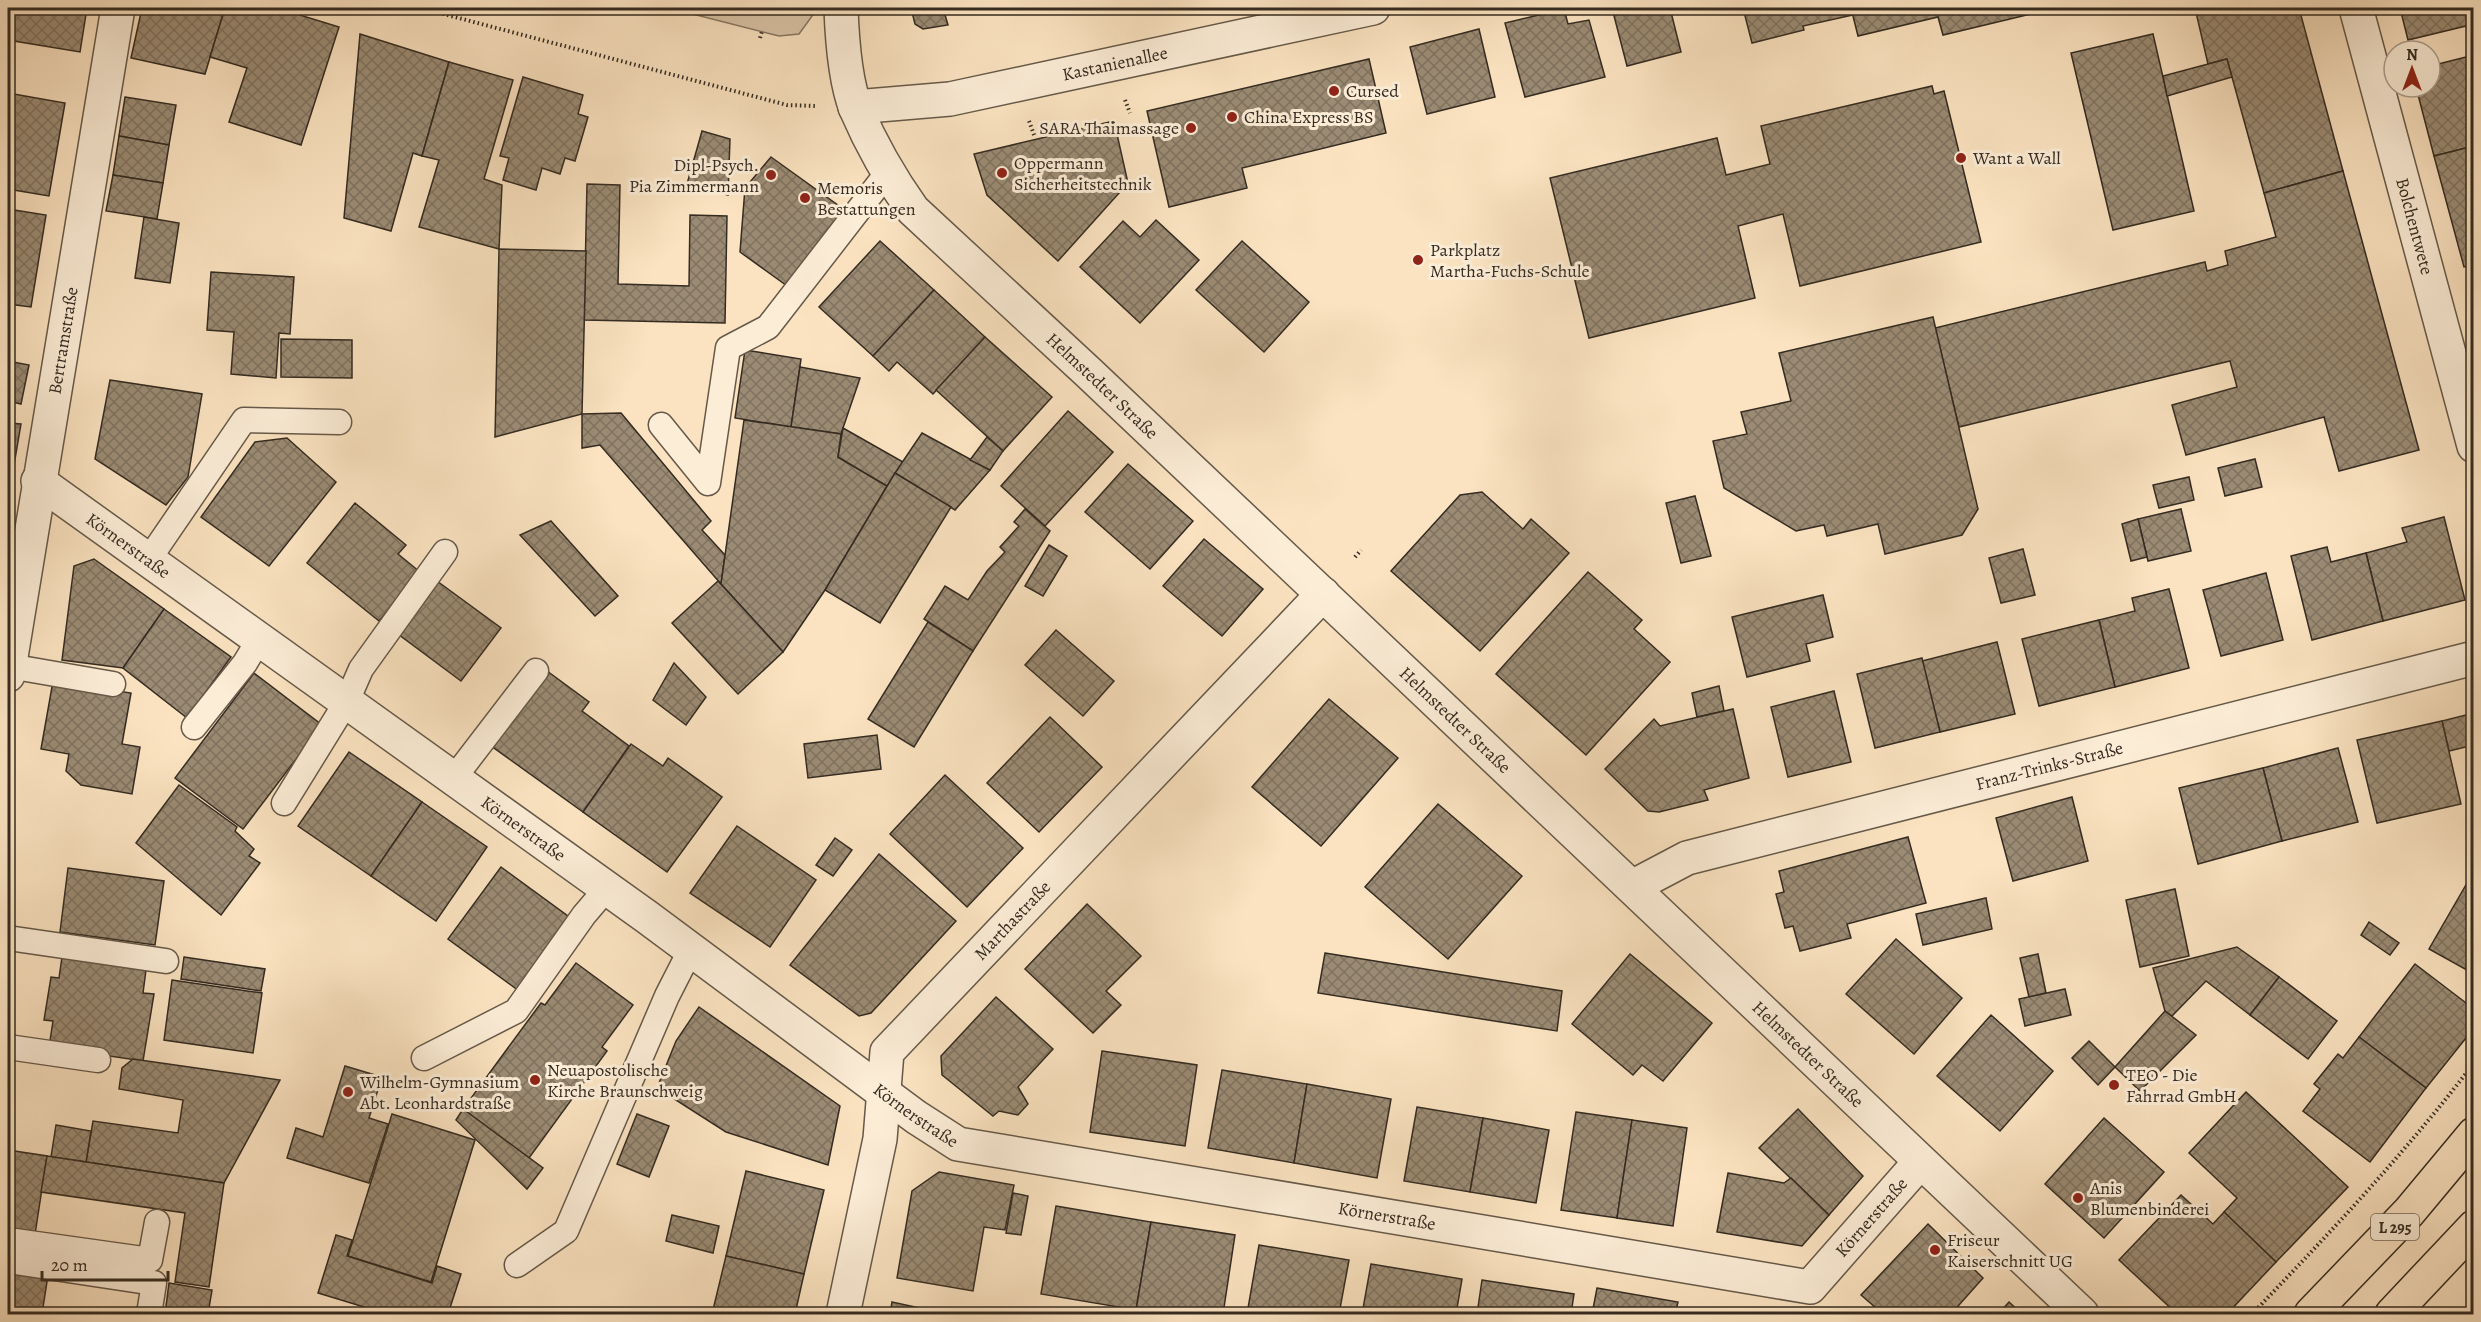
<svg xmlns="http://www.w3.org/2000/svg" width="2481" height="1322" viewBox="0 0 2481 1322" font-family="Alegreya,serif">
  <defs>
    <pattern id="building-cross-hatch" width="8" height="8" patternUnits="userSpaceOnUse" patternTransform="scale(1.5)"><rect width="8" height="8" fill="#9b8b74"/><path d="M0 0l8 8M0 8l8-8" fill="none" stroke="#7f725f"/></pattern>
  </defs>
  <rect width="100%" height="100%" fill="#fbe3c1"/>
  <filter id="stains"><feTurbulence type="fractalNoise" baseFrequency=".00333" numOctaves="4"/><feColorMatrix values="0 0 0 0 .2 0 0 0 0 .09 0 0 0 0 .02 0 0 0 .5 -.17"/></filter>
  <radialGradient id="worn" r=".72"><stop offset=".6" stop-color="#630" stop-opacity="0"/><stop offset="1" stop-color="#630" stop-opacity=".3"/></radialGradient>
  <!-- park -->
  <path fill="#d9c4a6" stroke="#867864" stroke-width="1.5" d="M669,8h146v4l-16,22 -20,2z"/>
  <!-- building -->
  <g fill="url(#building-cross-hatch)" stroke="#342b21" stroke-width="1.5">
    <path d="M9,8h78l-7,44 -72,-12z"/>
    <path d="M142,8h83l-20,66 -74,-16z"/>
    <path d="M225,8h52l62,19 -38,118 -72,-23 18,-54 -37,-11z"/>
    <path d="M911,8h32l5,17 -25,4 -8,-5z"/>
    <path d="M1612,8h58l11,44 -54,14z"/>
    <path d="M1743,8h56l1,3 15,-3h36l2,7 -50,11 1,4 -52,13z"/>
    <path d="M1851,8h205l-113,27 -5,-18 -80,19z"/>
    <path d="M2195,8h104l44,163 -79,22 -37,-134 -19,5z"/>
    <path d="M2400,8h74v24l-6,2 -2,-8 -58,14z"/>
    <path d="M1564,9l4,15 21,-4 16,57 -80,20 -20,-74z"/>
    <path d="M1479,29l16,68 -68,17 -17,-67z"/>
    <path d="M360,34l89,28 -27,94 -9,-3 -22,78 -47,-13z"/>
    <path d="M2153,34l41,177 -81,19 -42,-177z"/>
    <path d="M2474,55v91l-40,10 -18,-69h14v-21z"/>
    <path d="M1369,59l17,74 -144,35 5,20 -78,19 -22,-96z"/>
    <path d="M2227,59l5,18 -65,19 -4,-20z"/>
    <path d="M449,62l64,18 -29,99 18,6 -3,64 -80,-22 20,-67 -17,-4z"/>
    <path d="M523,77l60,18 -5,19 10,3 -13,44 -10,-3 -5,16 -18,-6 -6,22 -33,-10 6,-22 -9,-2z"/>
    <path d="M1932,86l2,8 10,-3 37,151 -181,44 -17,-72 -45,12 17,72 -166,40 -39,-160 167,-40 9,37 44,-11 -9,-38z"/>
    <path d="M8,93l57,10 -16,93 -41,-7z"/>
    <path d="M125,97l51,8 -7,40 -50,-9z"/>
    <path d="M1114,121l14,62 -70,78 -71,-66 -13,-41z"/>
    <path d="M702,131l28,8 -2,56 -41,-11z"/>
    <path d="M119,136l50,9 -6,38 -50,-8z"/>
    <path d="M2474,146v119l-10,2 -30,-111z"/>
    <path d="M771,157l75,54 -56,77 -50,-36 5,-64z"/>
    <path d="M2343,171l76,279 -80,21 -15,-54 -138,38 -14,-50 65,-18 -7,-26 -271,66 -24,-99 270,-66 2,9 21,-6 -3,-14 51,-14 -12,-44z"/>
    <path d="M113,175l50,8 -6,36 -51,-8z"/>
    <path d="M587,184l33,1 -2,99 71,2 1,-71 37,1 -2,107 -141,-3z"/>
    <path d="M8,209l38,6 -15,92 -23,-3z"/>
    <path d="M144,217l35,6 -9,60 -35,-5z"/>
    <path d="M1156,220l43,40 -59,63 -60,-56 43,-46 17,16z"/>
    <path d="M880,241l54,49 -61,66 -54,-49z"/>
    <path d="M1242,241l67,61 -45,50 -68,-62z"/>
    <path d="M499,249l87,2 -4,163 -87,23z"/>
    <path d="M211,272l83,5 -4,57 -11,-1 -3,45 -45,-4 3,-42 -27,-2z"/>
    <path d="M934,290l51,47 -52,57 -36,-32 -8,9 -16,-15z"/>
    <path d="M1933,317l45,192 -16,26 -77,19 -7,-30 -51,12 -3,-11 -28,6 -72,-43 -11,-47 34,-7 -6,-22 50,-11 -12,-48z"/>
    <path d="M985,337l67,60 -49,54 -67,-61z"/>
    <path d="M281,339l71,1v38l-71,-1z"/>
    <path d="M745,350l56,9 -10,68 -56,-9z"/>
    <path d="M8,361l21,4 -8,39 -13,-3z"/>
    <path d="M800,367l60,11 -19,56 -50,-7z"/>
    <path d="M110,380l92,14 -14,83 -22,28 -71,-46z"/>
    <path d="M1068,411l45,41 -68,74 -44,-40z"/>
    <path d="M621,413l90,108 -9,9 23,25 -4,29 -121,-139 -18,3v-34z"/>
    <path d="M744,420l97,14 -3,23 49,29 -62,104 -42,62 -62,-68z"/>
    <path d="M8,423l13,1 -13,76z"/>
    <path d="M843,428l60,34 -16,24 -49,-29z"/>
    <path d="M922,433l68,37 -35,40 -60,-37z"/>
    <path d="M987,437l16,14 -13,19 -20,-10z"/>
    <path d="M287,438l49,44 -67,84 -68,-49 54,-75z"/>
    <path d="M2255,459l7,28 -37,9 -7,-28z"/>
    <path d="M1128,464l65,57 -43,48 -65,-57z"/>
    <path d="M895,473l56,34 -71,116 -55,-33z"/>
    <path d="M2189,477l5,23 -35,8 -6,-23z"/>
    <path d="M1482,492l41,37 8,-10 38,34 -89,98 -89,-80 69,-76z"/>
    <path d="M1695,496l16,60 -30,7 -15,-60z"/>
    <path d="M355,503l51,42 -8,9 22,18 -41,49 -72,-58z"/>
    <path d="M1025,509l25,22 -77,120 -49,-32 21,-33 23,14 19,-29 18,-19 -5,-5 19,-21 -5,-4z"/>
    <path d="M2181,509l10,42 -43,10 -10,-42z"/>
    <path d="M2444,517l21,83 -82,21 -17,-68 41,-11 -5,-14z"/>
    <path d="M2138,519l9,38 -16,4 -9,-37z"/>
    <path d="M551,521l67,75 -23,20 -75,-81z"/>
    <path d="M1204,539l59,50 -41,47 -59,-50z"/>
    <path d="M1049,545l18,11 -24,40 -18,-10z"/>
    <path d="M2327,547l4,15 35,-9 17,68 -71,19 -21,-84z"/>
    <path d="M2023,549l12,46 -34,8 -12,-45z"/>
    <path d="M94,559l70,50 -41,59 -61,-8 12,-94z"/>
    <path d="M1588,572l54,48 -8,9 36,33 -84,93 -90,-81z"/>
    <path d="M2266,573l17,67 -62,16 -18,-66z"/>
    <path d="M437,581l64,47 -40,53 -63,-47z"/>
    <path d="M718,581l65,71 -45,42 -66,-71z"/>
    <path d="M2169,589l20,79 -74,19 -16,-67 36,-9 -3,-13z"/>
    <path d="M1823,595l10,42 -27,7 4,17 -63,16 -15,-60z"/>
    <path d="M164,609l67,48 -44,61 -64,-50z"/>
    <path d="M2099,620l16,67 -76,19 -17,-67z"/>
    <path d="M928,622l45,29 -59,96 -46,-28z"/>
    <path d="M1056,630l58,51 -31,35 -58,-51z"/>
    <path d="M1997,642l18,72 -75,18 -18,-71z"/>
    <path d="M1922,658l18,74 -65,16 -18,-74z"/>
    <path d="M674,663l32,34 -20,28 -33,-25z"/>
    <path d="M543,668l46,34 -7,9 47,35 -46,66 -96,-69z"/>
    <path d="M254,673l68,52 -79,104 -68,-51z"/>
    <path d="M53,681l78,12 -9,51 18,3 -8,47 -51,-9 -15,-14 3,-17 -28,-5z"/>
    <path d="M1719,686l5,25 -27,6 -5,-24z"/>
    <path d="M1834,691l17,71 -63,15 -17,-70z"/>
    <path d="M1329,699l69,59 -77,88 -69,-59z"/>
    <path d="M1733,709l16,69 -45,12 4,10 -49,12 -11,-1 -43,-42 49,-50 6,7z"/>
    <path d="M2474,713v32l-25,6 -7,-30z"/>
    <path d="M1050,717l52,50 -63,65 -52,-49z"/>
    <path d="M2442,721l19,83 -84,19 -20,-83z"/>
    <path d="M877,735l4,34 -73,9 -4,-34z"/>
    <path d="M631,744l32,22 5,-8 54,39 -55,75 -84,-60z"/>
    <path d="M2338,748l20,74 -76,19 -19,-73z"/>
    <path d="M349,752l73,50 -51,74 -73,-50z"/>
    <path d="M2263,768l19,73 -84,23 -19,-76z"/>
    <path d="M945,775l78,73 -56,59 -77,-73z"/>
    <path d="M179,785l58,42 -2,4 19,18 -5,7 11,7 -39,52 -85,-72z"/>
    <path d="M2072,797l16,64 -75,20 -17,-63z"/>
    <path d="M422,802l65,45 -51,74 -65,-45z"/>
    <path d="M1438,804l84,72 -74,83 -83,-72z"/>
    <path d="M737,826l79,54 -46,67 -80,-54z"/>
    <path d="M1908,837l18,66 -79,21 4,14 -51,13 -7,-25 -8,2 -9,-34 8,-2 -5,-21z"/>
    <path d="M835,838l17,12 -19,26 -17,-11z"/>
    <path d="M879,854l77,67 -85,92 -12,3 -69,-51z"/>
    <path d="M501,867l71,52 -53,72 -71,-52z"/>
    <path d="M68,868l96,13 -9,64 -95,-13z"/>
    <path d="M2474,871v103l-45,-25z"/>
    <path d="M2175,889l14,67 -49,11 -14,-67z"/>
    <path d="M1986,898l6,31 -69,16 -7,-31z"/>
    <path d="M1087,904l54,52 -35,35 15,14 -28,28 -68,-64z"/>
    <path d="M2369,922l30,21 -9,12 -29,-20z"/>
    <path d="M1896,939l66,59 -48,56 -68,-60z"/>
    <path d="M2237,947l42,30 -29,38 -44,-34 -34,35 -7,-5 -12,-43z"/>
    <path d="M1325,953l237,38 -5,40 -239,-38z"/>
    <path d="M1630,954l82,69 -49,58 -21,-16 -9,10 -61,-51z"/>
    <path d="M2038,954l8,39 -17,4 -9,-39z"/>
    <path d="M62,957l84,13 -3,23 11,1 -11,67 -94,-14 4,-26 -9,-1 7,-43 8,1z"/>
    <path d="M184,957l81,12 -4,22 -80,-12z"/>
    <path d="M576,963l57,42 -31,42 5,4 -78,107 -66,-49 78,-106 4,2z"/>
    <path d="M2415,964l59,45v19l-48,60 -67,-51z"/>
    <path d="M2279,977l58,44 -29,38 -58,-44z"/>
    <path d="M172,980l90,13 -9,60 -89,-13z"/>
    <path d="M2065,989l6,26 -46,11 -6,-27z"/>
    <path d="M996,997l57,52 -35,38 10,17 -10,11 -19,-4 -6,5 -51,-41 -1,-19z"/>
    <path d="M699,1007l141,99 -12,59 -102,-33 -69,-44 19,-47z"/>
    <path d="M2165,1011l31,24 -56,56 -25,-24z"/>
    <path d="M1991,1015l62,56 -53,60 -63,-55z"/>
    <path d="M2359,1037l67,51 -56,74 -67,-51 17,-22 -6,-5 24,-30 5,4z"/>
    <path d="M2089,1041l26,26 -17,18 -26,-27z"/>
    <path d="M1102,1051l95,14 -12,81 -95,-14z"/>
    <path d="M133,1059l147,21 -56,103 -138,-21 7,-41 85,12 5,-33 -64,-11 3,-21z"/>
    <path d="M345,1066l37,11 -13,41 19,6 -19,59 -82,-25 9,-30 27,9z"/>
    <path d="M1222,1070l85,14 -13,79 -86,-15z"/>
    <path d="M1307,1084l84,15 -14,79 -83,-15z"/>
    <path d="M2246,1092l102,95 -72,75 -52,-50 13,-14 -48,-45z"/>
    <path d="M1417,1107l66,11 -13,74 -66,-11z"/>
    <path d="M463,1109l80,59 -16,21 -71,-69z"/>
    <path d="M1798,1109l65,67 -34,39 -70,-67z"/>
    <path d="M1576,1112l56,8 -15,98 -56,-8z"/>
    <path d="M392,1114l83,26 -44,142 -83,-26z"/>
    <path d="M637,1114l32,12 -20,51 -32,-13z"/>
    <path d="M1483,1118l66,12 -13,73 -66,-11z"/>
    <path d="M2104,1118l60,54 -60,66 -59,-54z"/>
    <path d="M1632,1120l55,8 -14,98 -56,-8z"/>
    <path d="M56,1125l35,6 -5,31 -35,-5z"/>
    <path d="M8,1150l39,6 -13,85 -26,-4z"/>
    <path d="M47,1156l177,27 -15,104 -34,-5 10,-69 -144,-21z"/>
    <path d="M746,1171l78,19 -20,84 -78,-18z"/>
    <path d="M939,1172l75,13 -9,45 -21,-3 -11,64 -76,-13 15,-87z"/>
    <path d="M1728,1173l56,10 7,-5 38,37 -27,31 -85,-14z"/>
    <path d="M1013,1193l15,3 -7,39 -15,-2z"/>
    <path d="M2181,1195l32,29 11,-12 52,50 -49,52h-50l-58,-54z"/>
    <path d="M1056,1206l95,16 -15,88 -95,-16z"/>
    <path d="M672,1215l47,11 -6,27 -47,-12z"/>
    <path d="M1151,1222l84,13 -12,79h-63l-24,-4z"/>
    <path d="M1928,1224l55,54 -32,36h-68l-22,-19z"/>
    <path d="M336,1235l16,5 -5,16 85,27 5,-17 24,8 -13,40h-61l-69,-21z"/>
    <path d="M1259,1245l90,15 -10,54h-92z"/>
    <path d="M726,1256l78,18 -9,40h-83z"/>
    <path d="M1371,1264l91,15 -6,35h-94z"/>
    <path d="M8,1268l40,7 -6,39h-34z"/>
    <path d="M1482,1280l92,14 -3,20h-94z"/>
    <path d="M169,1283l43,7 -4,24h-43z"/>
    <path d="M1597,1288l81,14 -3,12h-83z"/>
    <path d="M892,1302l55,12h-57z"/>
    <path d="M2009,1302l13,12h-24z"/>
  </g>
  <g fill="none" stroke-linecap="round" stroke-linejoin="round">
    <!-- service casing -->
    <g stroke="#665949" stroke-width="27">
      <g id="service">
        <path d="M661,425l47,58 20,-135 40,-21 120,-155"/>
        <path d="M149,559l95,-139 95,2"/>
        <path d="M9,666l104,18"/>
        <path d="M194,727l51,-64 15,-25"/>
        <path d="M454,778l82,-107"/>
        <path d="M284,803l63,-102 14,-32 84,-117"/>
        <path d="M8,938l158,23"/>
        <path d="M8,1047l90,13"/>
        <path d="M424,1058l92,-47 68,-96 23,-27"/>
        <path d="M8,1240l142,20 7,-38"/>
        <path d="M8,1261l146,22 -5,31"/>
        <path d="M517,1265l49,-34 101,-235 24,-47"/>
      </g>
    </g>
    <!-- minor casing -->
    <g stroke="#665949" stroke-width="36">
      <g id="minor">
        <path id="s1" d="M841,8c1,29 4,73 15,101 15,35 35,70 57,101l176,163 993,941"/>
        <path id="s2" d="M2356,8l118,438"/>
        <path id="s3" d="M38,481l609,436 269,200 42,27 852,143 110,-125"/>
        <path id="s4" d="M8,675l110,-667"/>
        <path id="s5" d="M1632,887l55,-29 787,-200"/>
        <path id="s6" d="M843,1314l37,-175 7,-87 436,-458"/>
      </g>
    </g>
    <!-- tertiary casing -->
    <g stroke="#665949" stroke-width="36">
      <g id="tertiary">
        <path id="s7" d="M855,107l95,-8 423,-91"/>
      </g>
    </g>
    <!-- primary casing -->
    <g stroke="#342b21" stroke-width="36">
      <g id="primary">
        <path d="M2311,1314l98,-102 65,-78"/>
        <path d="M2392,1314l82,-87"/>
      </g>
    </g>
    <!-- path -->
    <g stroke="#342b21" stroke-width="4" stroke-dasharray="1.5 3" stroke-linecap="butt">
      <path d="M421,8l366,97 28,1"/>
      <path d="M656,13l1,-5"/>
      <path d="M760,38l2,-7"/>
      <path d="M1125,100l5,13"/>
      <path d="M1029,121l5,14"/>
      <path d="M1355,557l6,-7"/>
      <path d="M2252,1314c77,-80 154,-162 222,-251"/>
    </g>
    <!-- service -->
    <use href="#service" stroke="#fcedd7" stroke-width="24"/>
    <!-- minor -->
    <use href="#minor" stroke="#fcedd7" stroke-width="33"/>
    <!-- tertiary -->
    <use href="#tertiary" stroke="#fcedd7" stroke-width="33"/>
    <!-- primary -->
    <use href="#primary" stroke="#fbe3c1" stroke-width="33"/>
  </g>
  <!-- markers -->
  <g fill="#8f2418" stroke="#fcedd7" stroke-width="2">
    <circle cx="1334" cy="91" r="6"/>
    <circle cx="1232" cy="117" r="6"/>
    <circle cx="1191" cy="128" r="6"/>
    <circle cx="1961" cy="158" r="6"/>
    <circle cx="1002" cy="173" r="6"/>
    <circle cx="771" cy="175" r="6"/>
    <circle cx="805" cy="198" r="6"/>
    <circle cx="1418" cy="260" r="6"/>
    <circle cx="535" cy="1080" r="6"/>
    <circle cx="2114" cy="1085" r="6"/>
    <circle cx="348" cy="1092" r="6"/>
    <circle cx="2078" cy="1198" r="6"/>
    <circle cx="1935" cy="1250" r="6"/>
  </g>
  <g text-anchor="middle" stroke-width="6" stroke-linejoin="round" paint-order="stroke">
    <!-- shield labels -->
    <rect fill="#fcedd7" stroke="#706558" stroke-width="1.5" x="2371" y="1214" width="48" height="26" rx="4.5"/>
    <g font-size="16" font-weight="bold" fill="#342b21">
      <text x="2395" y="1233">L 295</text>
    </g>
    <!-- street labels -->
    <g font-size="18" fill="#342b21" stroke="#fcedd7">
      <text dy="6" stroke="none"><textPath href="#s7" startOffset="264">Kastanienallee</textPath></text>
      <text dy="6" stroke="none"><textPath href="#s2" startOffset="226">Bolchentwete</textPath></text>
      <text dy="6" stroke="none"><textPath href="#s4" startOffset="339">Bertramstraße</textPath></text>
      <text dy="6" stroke="none"><textPath href="#s1" startOffset="477">Helmstedter Straße</textPath></text>
      <text dy="6" stroke="none"><textPath href="#s3" startOffset="111">Körnerstraße</textPath></text>
      <text dy="6" stroke="none"><textPath href="#s1" startOffset="963">Helmstedter Straße</textPath></text>
      <text dy="6" stroke="none"><textPath href="#s5" startOffset="436">Franz-Trinks-Straße</textPath></text>
      <text dy="6" stroke="none"><textPath href="#s3" startOffset="597">Körnerstraße</textPath></text>
      <text dy="6" stroke="none"><textPath href="#s6" startOffset="448">Marthastraße</textPath></text>
      <text dy="6" stroke="none"><textPath href="#s1" startOffset="1449">Helmstedter Straße</textPath></text>
      <text dy="6" stroke="none"><textPath href="#s3" startOffset="1083">Körnerstraße</textPath></text>
      <text dy="6" stroke="none"><textPath href="#s3" startOffset="1569">Körnerstraße</textPath></text>
      <text dy="6" stroke="none"><textPath href="#s3" startOffset="2091">Körnerstraße</textPath></text>
    </g>
    <!-- poi labels -->
    <g font-size="18" fill="#342b21" stroke="#fcedd7" text-anchor="start">
      <text x="1346" y="97">Cursed</text>
      <text x="1244" y="123">China Express BS</text>
      <text x="1179" y="134" text-anchor="end">SARA Thaimassage</text>
      <text x="1973" y="164">Want a Wall</text>
      <text x="1014" y="169">Oppermann<tspan x="1014" dy="21">Sicherheitstechnik</tspan></text>
      <text x="759" y="171" text-anchor="end">Dipl-Psych.<tspan x="759" dy="21">Pia Zimmermann</tspan></text>
      <text x="817" y="194">Memoris<tspan x="817" dy="21">Bestattungen</tspan></text>
      <text x="1430" y="256">Parkplatz<tspan x="1430" dy="21">Martha-Fuchs-Schule</tspan></text>
      <text x="547" y="1076">Neuapostolische<tspan x="547" dy="21">Kirche Braunschweig</tspan></text>
      <text x="2126" y="1081">TEO - Die<tspan x="2126" dy="21">Fahrrad GmbH</tspan></text>
      <text x="360" y="1088">Wilhelm-Gymnasium<tspan x="360" dy="21">Abt. Leonhardstraße</tspan></text>
      <text x="2090" y="1194">Anis<tspan x="2090" dy="21">Blumenbinderei</tspan></text>
      <text x="1947" y="1246">Friseur<tspan x="1947" dy="21">Kaiserschnitt UG</tspan></text>
    </g>
  </g>
  <!-- margin -->
  <rect width="2481" height="1322" fill="none" stroke="#fbe3c1" stroke-width="30"/>
  <rect x="9" y="9" width="2463" height="1304" fill="none" stroke="#342b21" stroke-width="3"/>
  <rect x="15" y="15" width="2451" height="1292" fill="none" stroke="#342b21" stroke-width="1.5"/>
  <!-- north arrow -->
  <g transform="translate(2412 69)"><circle r="28" fill="#fcedd7" stroke="#ac9f8e" stroke-width="1.5"/>
  <path d="M0-4.5L10 22L0 15L-10 22Z" fill="#8f2418"/>
  <text y="-9" font-size="16" font-weight="bold" text-anchor="middle" fill="#342b21">N</text>
  </g>
  <!-- scale -->
  <path d="M42 1271v9h126v-9" fill="none" stroke="#342b21" stroke-width="3"/>
  <text x="51" y="1271" font-size="18" fill="#342b21" stroke="#fcedd7" stroke-width="4.5" paint-order="stroke">20 m</text>
  <rect width="100%" height="100%" filter="url(#stains)"/>
  <rect width="100%" height="100%" fill="url(#worn)"/>
</svg>
